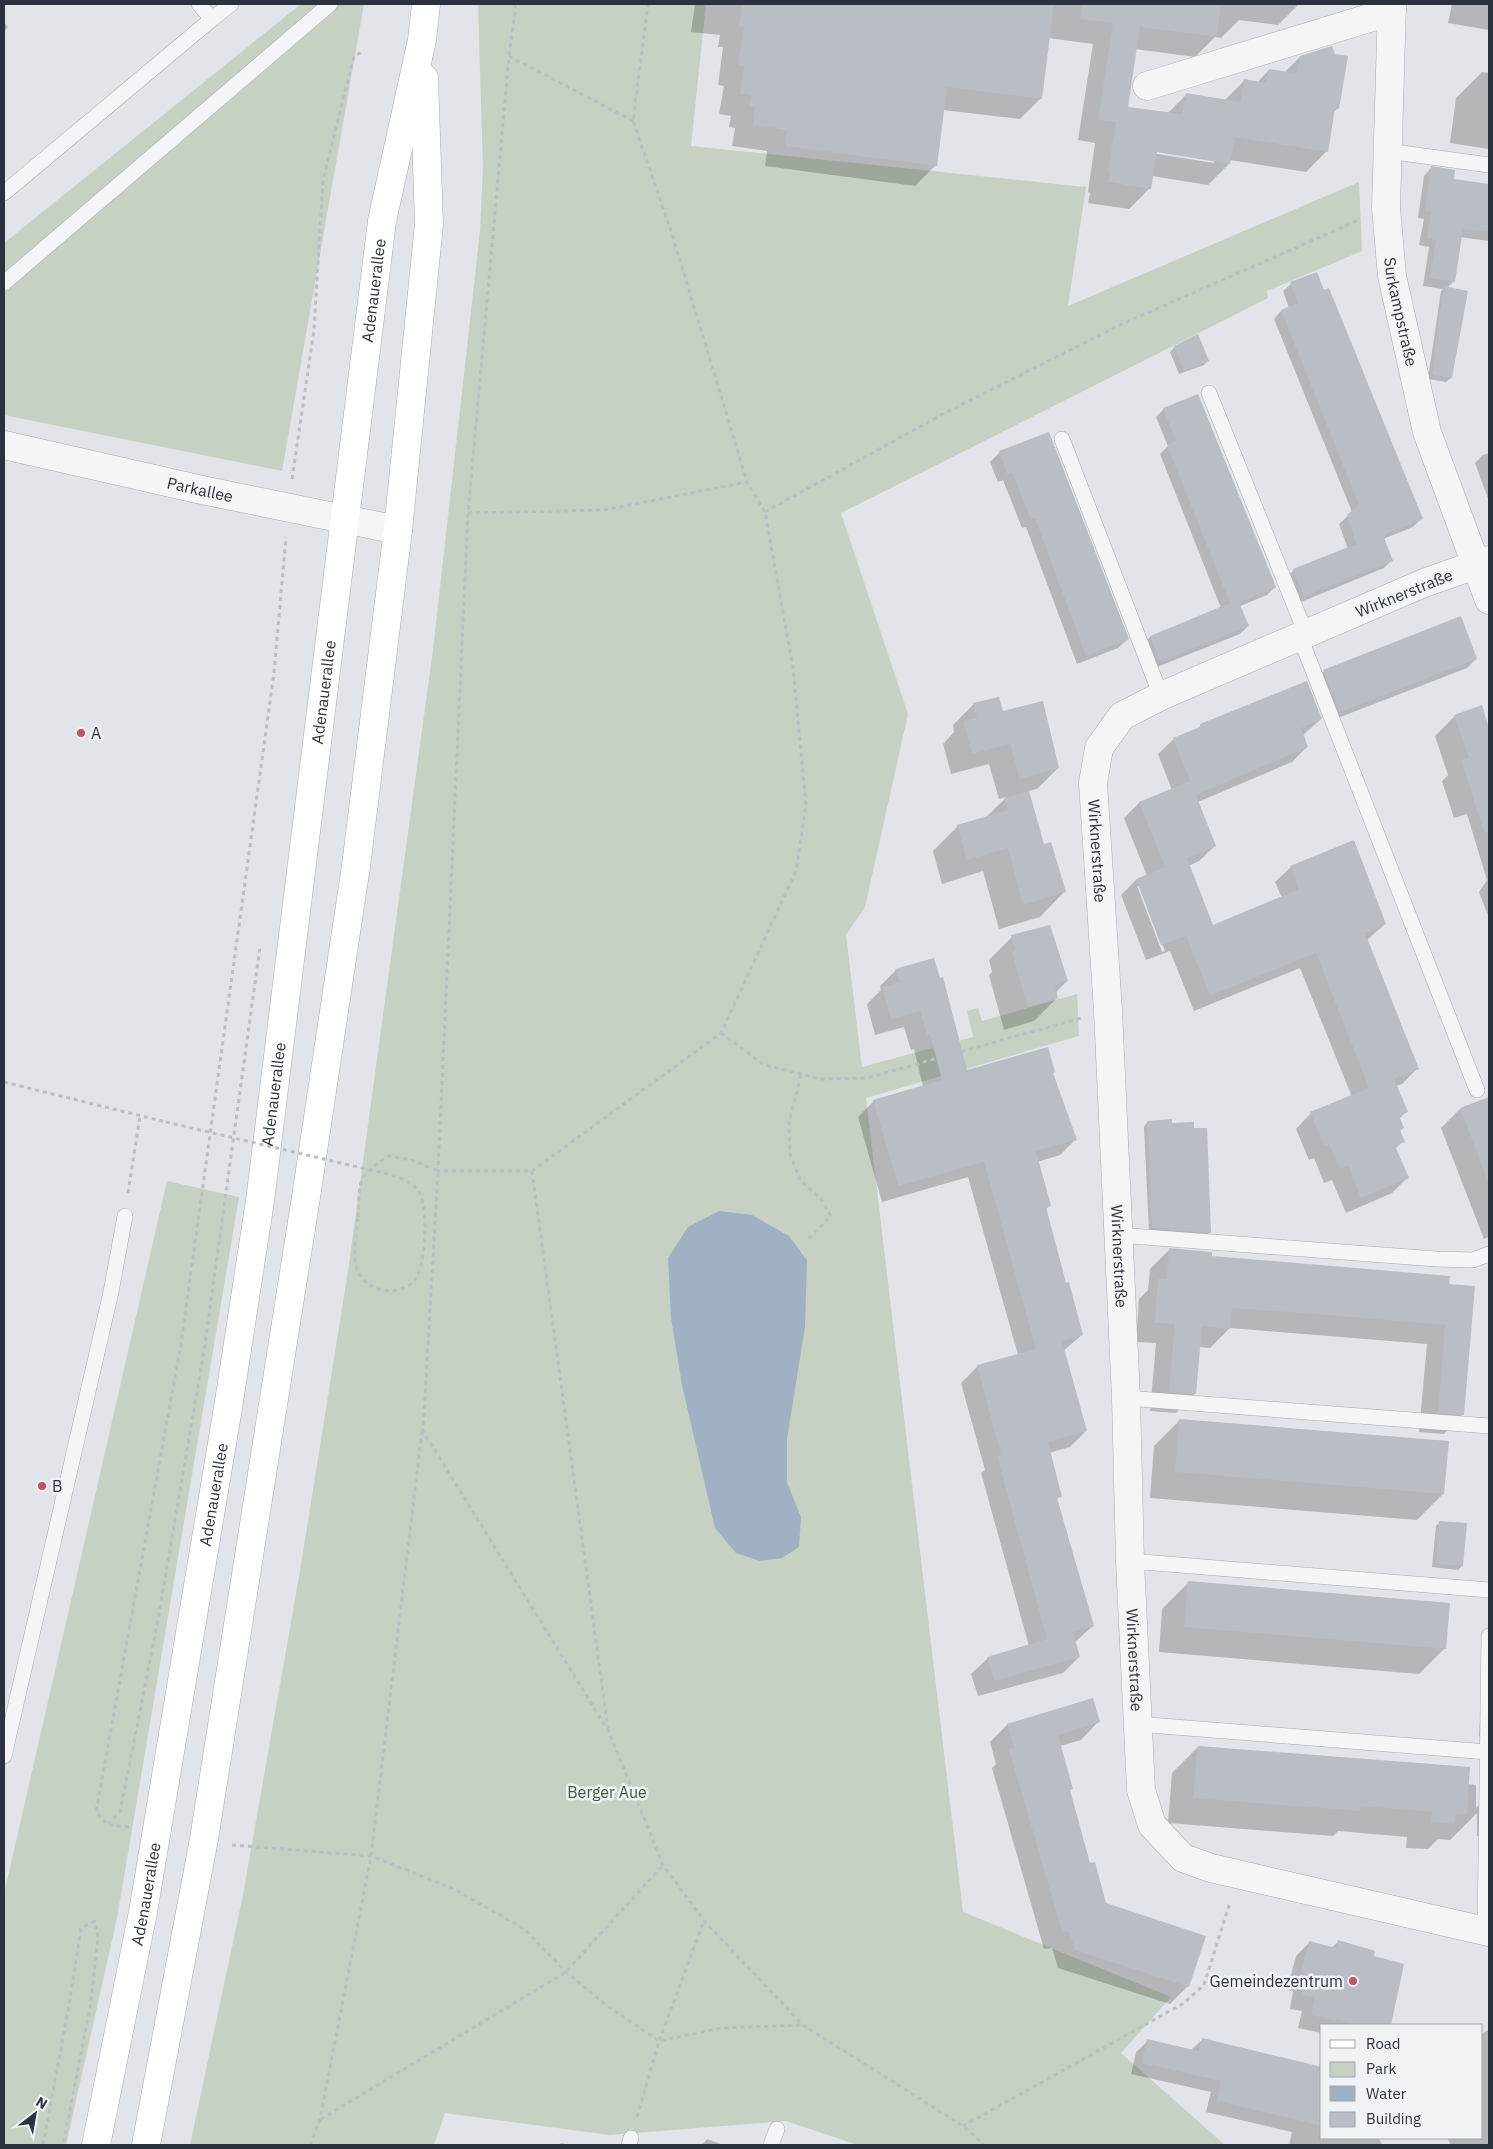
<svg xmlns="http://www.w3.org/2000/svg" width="1493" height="2149" viewBox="0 0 1493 2149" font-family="'IBM Plex Sans',sans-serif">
  <rect width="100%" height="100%" fill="#e1e4e8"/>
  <!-- green -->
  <g fill="#c6d1c3">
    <path d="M301,4h63l-82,467 -278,-56v-172z"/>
    <path d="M478,4h228l-15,142 395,41 -18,119 291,-124 3,69 -95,40 1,7 -427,215 67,201 -43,193 -19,28 16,132 111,-30 -6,-26 11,-3 4,13 95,-27 2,42 -213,62 97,814 208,85 -50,56 104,92h-367l-72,-24 -176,14 -165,-22 -11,32h-244l53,-250 57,-324 48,-300 85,-621 47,-419 3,-63z"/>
    <path d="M167,1181l72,16 -122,721 -51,227h-62v-251z"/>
  </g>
  <!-- water -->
  <path fill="#a0b1c4" d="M719,1211l33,4 37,21 18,24 -2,67 -18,112v43l14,35 -2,30 -17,11 -22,3 -24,-8 -21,-25 -33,-143 -11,-67 -3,-60 20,-31z"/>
  <!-- shadow -->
  <g fill="#0003" fill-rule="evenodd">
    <path d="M695,4h604l-21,21 -39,-5 -18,18 -6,-1 -20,20 -60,-8 -9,59 42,5 18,-18 38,6 20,-20 13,2 12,-13 15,3 16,-16 38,51 -5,5 -6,38 -21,21 -76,-12 -1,4 -21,21 -56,-9 -2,12 -21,21 -41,-6 2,-10 -2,-1 7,-49 -17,-3 15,-96 -45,-6 -7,60 -21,21 -77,-9 -7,55 -21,21 -150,-20 2,-15 -35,-5 3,-18 -6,-1 2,-11 -12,-2 5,-28 -6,-1 5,-38h-5l2,-12 -29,-3zM1151,150l63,10v3l-63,-10z"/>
    <path d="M1452,4h37v26l-41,-7z"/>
    <path d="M4,22l4,5 -4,4z"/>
    <path d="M1482,72l7,1v76l-39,-6 6,-45z"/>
    <path d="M1431,168l22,12 36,5v56l-29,-4 -7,45 -6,6 19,4 -15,86 -5,4 -18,-3 13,-88 2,-2 -20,-3 6,-39 -10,-2 5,-26 -6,-1 6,-42z"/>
    <path d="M1316,273l105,246 -8,8 -30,12 9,21 -8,8 -88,36 -10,-26 8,-8 54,-21 -9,-25 13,-12 -78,-193 7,-8 8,-3 -6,-17 8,-7z"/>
    <path d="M1198,336l10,24 -4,5 -25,9 -9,-22 5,-5z"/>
    <path d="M1164,409l111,178 -8,8 -27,11 8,20 -8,8 -88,35 -10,-24 8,-8 71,-29 -61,-154 8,-8 -12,-29z"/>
    <path d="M1048,434l80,205 -10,9 -41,16 -51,-137 -4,1 -19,-48 -5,2 -8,-20 9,-9z"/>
    <path d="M1489,453v48l-14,-38 8,-8z"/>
    <path d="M1476,659l-9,9 -137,53 -15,-41 9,-9z"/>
    <path d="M974,704l28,9 56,55 -21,21 -9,2 15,54 21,47 -24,25 -41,12 -16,-58 -41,13 -9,-33 25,-25 27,-8 22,-21 -8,2 -10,-35 -38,10 -8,-30 11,-12 -1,-7z"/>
    <path d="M1481,707l8,26v185l-10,-26 8,-12 -20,-66 -13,4 -12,-37 6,-6 -13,-39 20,-20z"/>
    <path d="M1321,719l-19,17 5,11 -15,15 -94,40 17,44 -16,15 -11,5 25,61 69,-29 -7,-16 16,-15 94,57 -18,16 51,128 -16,16 -6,2 10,26 -7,7 4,9 -3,3 3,10 -8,8 12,29 -15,15 -46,20 -14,-33 -8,3 -10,-25 -5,2 -13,-31 15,-16 41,-16 -52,-129 -106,43 -24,-60 -24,9 -25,-65 15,-15 11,-4 -23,-58 15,-15 33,-13 -14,-36 16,-15 22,-9 5,-5zM1137,886h3l25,65 -3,1z"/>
    <path d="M1012,937l55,44 -12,12 2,5 -23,23 -30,9 -15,-55 3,-3 -3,-12z"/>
    <path d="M896,970l70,102 86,2 24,65 -16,16 -23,7 13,43 -5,5 20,74 17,51 -19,16 23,80 -16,16 -21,6 11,43 -4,4 37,126 -18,16 4,15 -16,16 -85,23 -7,-22 17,-16 41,-12 -48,-173 4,-3 -24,-87 16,-16 41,-12 -50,-178 -86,25 -24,-85 16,-16 49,-14 -9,-38 -3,1 -7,-23 -29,8 -8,-31 14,-14 -1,-4z"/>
    <path d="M1486,1099l3,8v130l-5,2 -43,-111 19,-19z"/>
    <path d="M1148,1122l62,110 -4,4 -57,-4 -5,-106z"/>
    <path d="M1169,1250l42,7 237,28 15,129 -19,20 -25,-2 8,-88 -197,-16 -20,20 -11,-1 -4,46 -19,20 -26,-2 6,-68 -20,-1 3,-43 9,-9 2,-21z"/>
    <path d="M1180,1420l263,74 -26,26 -267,-22 4,-52z"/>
    <path d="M1440,1522l22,44 -4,4 -26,-3 4,-41z"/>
    <path d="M1188,1583l257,65 -26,26 -260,-22 3,-43z"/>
    <path d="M1481,1706l8,31 -10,-1z"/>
    <path d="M1098,1722l-17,18 -21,6 9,45 20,73 16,40 83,82 -18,18 -112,-36 -6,-20 -8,1 -52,-181 4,-4 -6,-22 17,-17z"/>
    <path d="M1198,1747l278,38v23l13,-13v42l-12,-1v-23l-27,27 -12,-1 -10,10 -22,-1 1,-11 -69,-6 -5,5 -165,-13 4,-50z"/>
    <path d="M1338,1942l34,15 30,8 -12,60h-68v8l-24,-5 4,-17 -12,-2 3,-18 -6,-1 9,-34 13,-13 22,5z"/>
    <path d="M1489,2029v116h-38l-4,-7h35v-104z"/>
    <path d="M1202,2040l120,29v69h56l5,7h-94l3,-13 -86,-20 5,-20 -80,-18 5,-22 12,-11 43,9z"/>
    <path d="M707,2139l17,6h-22z"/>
    <path d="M561,2143l9,2h-11z"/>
  </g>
  <!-- building -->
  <g fill="#b9bdc4">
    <path d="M742,4h312l-12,95 -95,-12 -10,79 -152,-20 2,-16 -34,-5 2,-18 -6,-1 2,-11 -11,-1 4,-28 -6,-1 6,-38 -5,-1z"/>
    <path d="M1081,4h140l-4,33 -77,-10 -12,80 54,7 4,-21 54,9 4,-23 22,4 3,-14 28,4 3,-17 32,-10 3,8 13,2 -9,53 -4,-1 -7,44 -93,-15 -5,27 -73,-12 -6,37 -43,-7 2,-10 -2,-1 8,-49 -18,-2 15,-97 -33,-4z"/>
    <path d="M1431,166l24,4 -1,9 35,5v48l-26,-3 -8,53 -25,-4 6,-38 -9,-2 4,-26 -6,-1z"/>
    <path d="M1317,272l7,18 5,-2 94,231 -40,16 10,26 -89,36 -11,-28 63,-25 -9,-29 12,-10 -78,-195 17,-7 -8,-21z"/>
    <path d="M1444,286l24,5 -16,87 -20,-3 6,-51z"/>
    <path d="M1198,334l11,27 -25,10 -10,-25z"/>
    <path d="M1198,394l78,193 -37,16 10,23 -89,36 -10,-26 80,-33 -63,-158 9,-4 -13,-33z"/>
    <path d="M1049,432l80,207 -43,17 -51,-138 -4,2 -19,-48 -5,2 -8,-23z"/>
    <path d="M1461,616l16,43 -137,53 -17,-42z"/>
    <path d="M1307,681l15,38 -21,9 7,19 -112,48 20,51 -29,12 26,67 86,-36 -9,-23 64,-26 32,84 -21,9 54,136 -25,10 14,33 -9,4 5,12 -4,2 5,12 -10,4 14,32 -48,20 -13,-32 -8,3 -11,-25 -5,2 -14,-34 59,-24 -53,-135 -106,43 -24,-60 -25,9 -25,-66 29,-12 -26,-65 51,-21 -17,-43 27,-11v-3z"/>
    <path d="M999,697l4,14 40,-10 16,67 -39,11 -10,-35 -38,10 -9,-33 14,-3 -4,-15z"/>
    <path d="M1482,705l7,24v103h-5l-23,-72 8,-2 -15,-43z"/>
    <path d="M1029,791l15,53 7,-2 15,50 -43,13 -15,-57 -41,12 -10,-35 51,-15 -4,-12z"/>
    <path d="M1050,925l18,56 -13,5 3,12 -31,9 -15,-56 3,-2 -4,-14z"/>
    <path d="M934,958l6,20 3,-1 24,93 81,-23 7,25 -2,1 24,67 -41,11 15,55 -5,1 20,76 3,-1 14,53 -21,6 25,90 -39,11 14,55 -5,1 37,128 -21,6 7,25 -86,24 -7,-24 60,-18 -50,-183 4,-1 -24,-90 59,-16 -52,-187 -86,24 -25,-86 69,-20 -12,-46 -3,1 -7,-24 -29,8 -9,-32 18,-5 -5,-13z"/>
    <path d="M1489,1097v82h-2l-27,-71z"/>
    <path d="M1172,1119v4l22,-1v6h13l4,105 -41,-3v-2h-18l-5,-107z"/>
    <path d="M1169,1248l43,4v4l238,20 -1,8 26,2 -11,129 -26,-2 7,-88 -130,-11 -83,-6 -2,21 -28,-3 -6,68 -27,-2 6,-68 -20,-1 3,-44h9z"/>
    <path d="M1179,1419l270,22 -5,53 -269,-22z"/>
    <path d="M1439,1521l28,2 -4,43 -27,-2z"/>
    <path d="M1188,1581l262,22 -4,46 -262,-22z"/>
    <path d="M1093,1698l7,24 -42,13 15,54 -3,1 20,73 5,-1 11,41 100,33 -17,51 -114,-37 -6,-19 -7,1 -53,-183 5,-1 -7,-24z"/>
    <path d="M1198,1746l272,21 -3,47h-11l-1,10 -24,-2 1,-10 -71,-6 -1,5 -167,-13z"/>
    <path d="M1338,1940l37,11 -1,5 30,8 -13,61h-30l-50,-10 4,-18 -13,-2 4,-18 -6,-1 9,-35 27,7z"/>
    <path d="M1202,2038l120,29v59l-105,-25 4,-20 -79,-18 5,-24 51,12z"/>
  </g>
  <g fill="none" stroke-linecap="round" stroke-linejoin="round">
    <!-- service casing -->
    <g stroke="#a7abb2" stroke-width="16">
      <g id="service">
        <path d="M199,4l13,15 19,-15"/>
        <path d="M1387,151l102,14"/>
        <path d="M4,193l208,-174"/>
        <path d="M4,283l326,-279"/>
        <path d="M1209,393l97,241"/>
        <path d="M1062,439l99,257"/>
        <path d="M1300,637l177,453"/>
        <path d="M1118,1235l318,24 37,1 16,-6"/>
        <path d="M1126,1398l363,28"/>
        <path d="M1130,1561l359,29"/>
        <path d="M1137,1724l351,28"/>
        <path d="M4,1756l107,-464 14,-76"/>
        <path d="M1485,1931l4,-295"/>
        <path d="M629,2145l2,-7"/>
        <path d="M771,2145l6,-16"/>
      </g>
    </g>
    <!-- minor casing -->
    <g stroke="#a7abb2" stroke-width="29">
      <g id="minor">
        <path d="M1147,86l245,-75"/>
        <path id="s1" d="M4,445l198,45 196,40"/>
        <path id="s2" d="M1489,560l-65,23 -263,113 -39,20 -23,32 -6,35 15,228 18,387 4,163 11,229 11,35 31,33 28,10 278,64"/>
      </g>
    </g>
    <!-- tertiary casing -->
    <g stroke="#a7abb2" stroke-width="29">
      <g id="tertiary">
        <path id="s3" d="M1392,4l-6,204 6,68 35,156 62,168"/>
      </g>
    </g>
    <!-- secondary casing -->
    <g stroke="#a7abb2" stroke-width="29">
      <g id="secondary">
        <path id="s4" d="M96,2145l47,-233 85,-504 32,-207 122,-980 40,-181 4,-36"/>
        <path d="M146,2145l58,-306 102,-642 50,-331 42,-336 31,-306 -5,-146"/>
      </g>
    </g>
    <!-- path -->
    <g stroke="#bbbec3" stroke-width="3" stroke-dasharray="4 4" stroke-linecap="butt">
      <path d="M516,4l-7,52 -41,457 -30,658h94l189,-138 75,-162 10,-66 -13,-137 -28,-156 -18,-30 -76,-251 -38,-110 15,-117"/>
      <path d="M509,56l124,65"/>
      <path d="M292,479l22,-149 9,-150 31,-124 10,-5"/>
      <path d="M765,512l176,-97 181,-91 237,-104"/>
      <path d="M468,513l136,-3 143,-28"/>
      <path d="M721,1033l42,31 57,15 47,-1 214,-60"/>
      <path d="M801,1075l-12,47 1,32 10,26 21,19 10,17 -24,24"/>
      <path d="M4,1082l162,40"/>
      <path d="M532,1171l76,558"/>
      <path d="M128,1193l12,-77"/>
      <path d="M358,1217c2,-37 -2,-39 30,-61l23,4 27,11 -15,260 186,301 54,133 41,56 99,104 160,101 21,19"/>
      <path d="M108,1824l12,-12 37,-187 47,-274 56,-404"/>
      <path d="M129,1827l-21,-2 -12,-13 85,-468 93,-671 12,-136"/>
      <path d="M232,1845l139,11 83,33 70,40 42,43 40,33 53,36 62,-13 82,-3"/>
      <path d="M637,2117l22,-76 45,-120"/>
      <path d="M321,2119l245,-147 97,-107"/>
      <path d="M963,2126l221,-123 20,-18 26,-83"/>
      <path d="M43,2145l26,-140 12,-77 14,-7 3,17 -8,70 -27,137"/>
      <path d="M310,2145l10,-26 51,-263 51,-425"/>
    </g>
    <!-- service -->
    <use href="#service" stroke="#f3f5f7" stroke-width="15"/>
    <!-- minor -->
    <use href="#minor" stroke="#f3f5f7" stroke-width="28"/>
    <!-- tertiary -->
    <use href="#tertiary" stroke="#f3f5f7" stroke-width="28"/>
    <!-- secondary -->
    <use href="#secondary" stroke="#fff" stroke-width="28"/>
    <!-- path-bridge -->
    <path stroke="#bbbec3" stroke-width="3" stroke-dasharray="4 4" stroke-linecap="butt" d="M166,1122l230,54c9,4 20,9 24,18 8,16 6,71 -5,86 -16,19 -53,11 -59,-13 -3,-17 1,-34 2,-50"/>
  </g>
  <!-- markers -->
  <g fill="#bf5463" stroke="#f0f3f6" stroke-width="2">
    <circle cx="81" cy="733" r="5"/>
    <circle cx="42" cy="1486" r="5"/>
    <circle cx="1353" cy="1981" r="5"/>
  </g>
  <g text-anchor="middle" stroke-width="5" stroke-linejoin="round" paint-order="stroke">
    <!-- street labels -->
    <g font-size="16" fill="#2b323e" stroke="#f0f3f6">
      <text dy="6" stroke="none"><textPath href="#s4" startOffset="1876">Adenauerallee</textPath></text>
      <text dy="6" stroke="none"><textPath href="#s3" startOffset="309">Surkampstraße</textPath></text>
      <text dy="6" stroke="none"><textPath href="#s1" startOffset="201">Parkallee</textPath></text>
      <text transform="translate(1404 593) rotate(-22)" y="6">Wirknerstraße</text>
      <text dy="6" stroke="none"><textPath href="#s4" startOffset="1471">Adenauerallee</textPath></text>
      <text dy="6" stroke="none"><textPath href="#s2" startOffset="542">Wirknerstraße</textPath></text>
      <text dy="6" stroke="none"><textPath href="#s4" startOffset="1066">Adenauerallee</textPath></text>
      <text dy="6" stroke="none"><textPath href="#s2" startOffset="948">Wirknerstraße</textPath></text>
      <text dy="6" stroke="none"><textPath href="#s4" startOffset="661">Adenauerallee</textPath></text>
      <text dy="6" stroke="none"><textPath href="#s2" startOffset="1352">Wirknerstraße</textPath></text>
      <text dy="6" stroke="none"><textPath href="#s4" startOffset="256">Adenauerallee</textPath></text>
    </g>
    <!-- poi labels -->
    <g font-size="16" fill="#2b323e" stroke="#f0f3f6" text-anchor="start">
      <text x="91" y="739">A</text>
      <text x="52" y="1492">B</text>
      <text x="1343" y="1987" text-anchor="end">Gemeindezentrum</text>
    </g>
    <!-- park labels -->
    <g font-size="16" fill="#3f583a" stroke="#f0f3f6">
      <text x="607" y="1798">Berger Aue</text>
    </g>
  </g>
  <!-- border -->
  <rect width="1493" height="2149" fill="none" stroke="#2b323e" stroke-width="10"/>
  <!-- legend -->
  <rect x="1320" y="2024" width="162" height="115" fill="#f0f3f6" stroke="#a1a6ac"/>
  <rect x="1330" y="2040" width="25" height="8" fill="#ffffff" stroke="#a1a6ac"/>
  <text x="1366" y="2049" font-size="15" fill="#2b323e">Road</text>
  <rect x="1330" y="2062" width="25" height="15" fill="#c6d1c3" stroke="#a1a6ac"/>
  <text x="1366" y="2074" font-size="15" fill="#2b323e">Park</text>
  <rect x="1330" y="2086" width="25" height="15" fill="#a0b1c4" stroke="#a1a6ac"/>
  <text x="1366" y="2099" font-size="15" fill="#2b323e">Water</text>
  <rect x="1330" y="2112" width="25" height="15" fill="#b9bdc4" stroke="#a1a6ac"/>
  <text x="1366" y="2124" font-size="15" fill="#2b323e">Building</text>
  <!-- north arrow -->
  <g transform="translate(35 2114) rotate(31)" stroke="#f0f3f6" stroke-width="4" paint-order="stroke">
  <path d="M0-4L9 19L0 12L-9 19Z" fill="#2b323e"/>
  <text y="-8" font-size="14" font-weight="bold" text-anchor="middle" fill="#2b323e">N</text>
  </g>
</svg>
